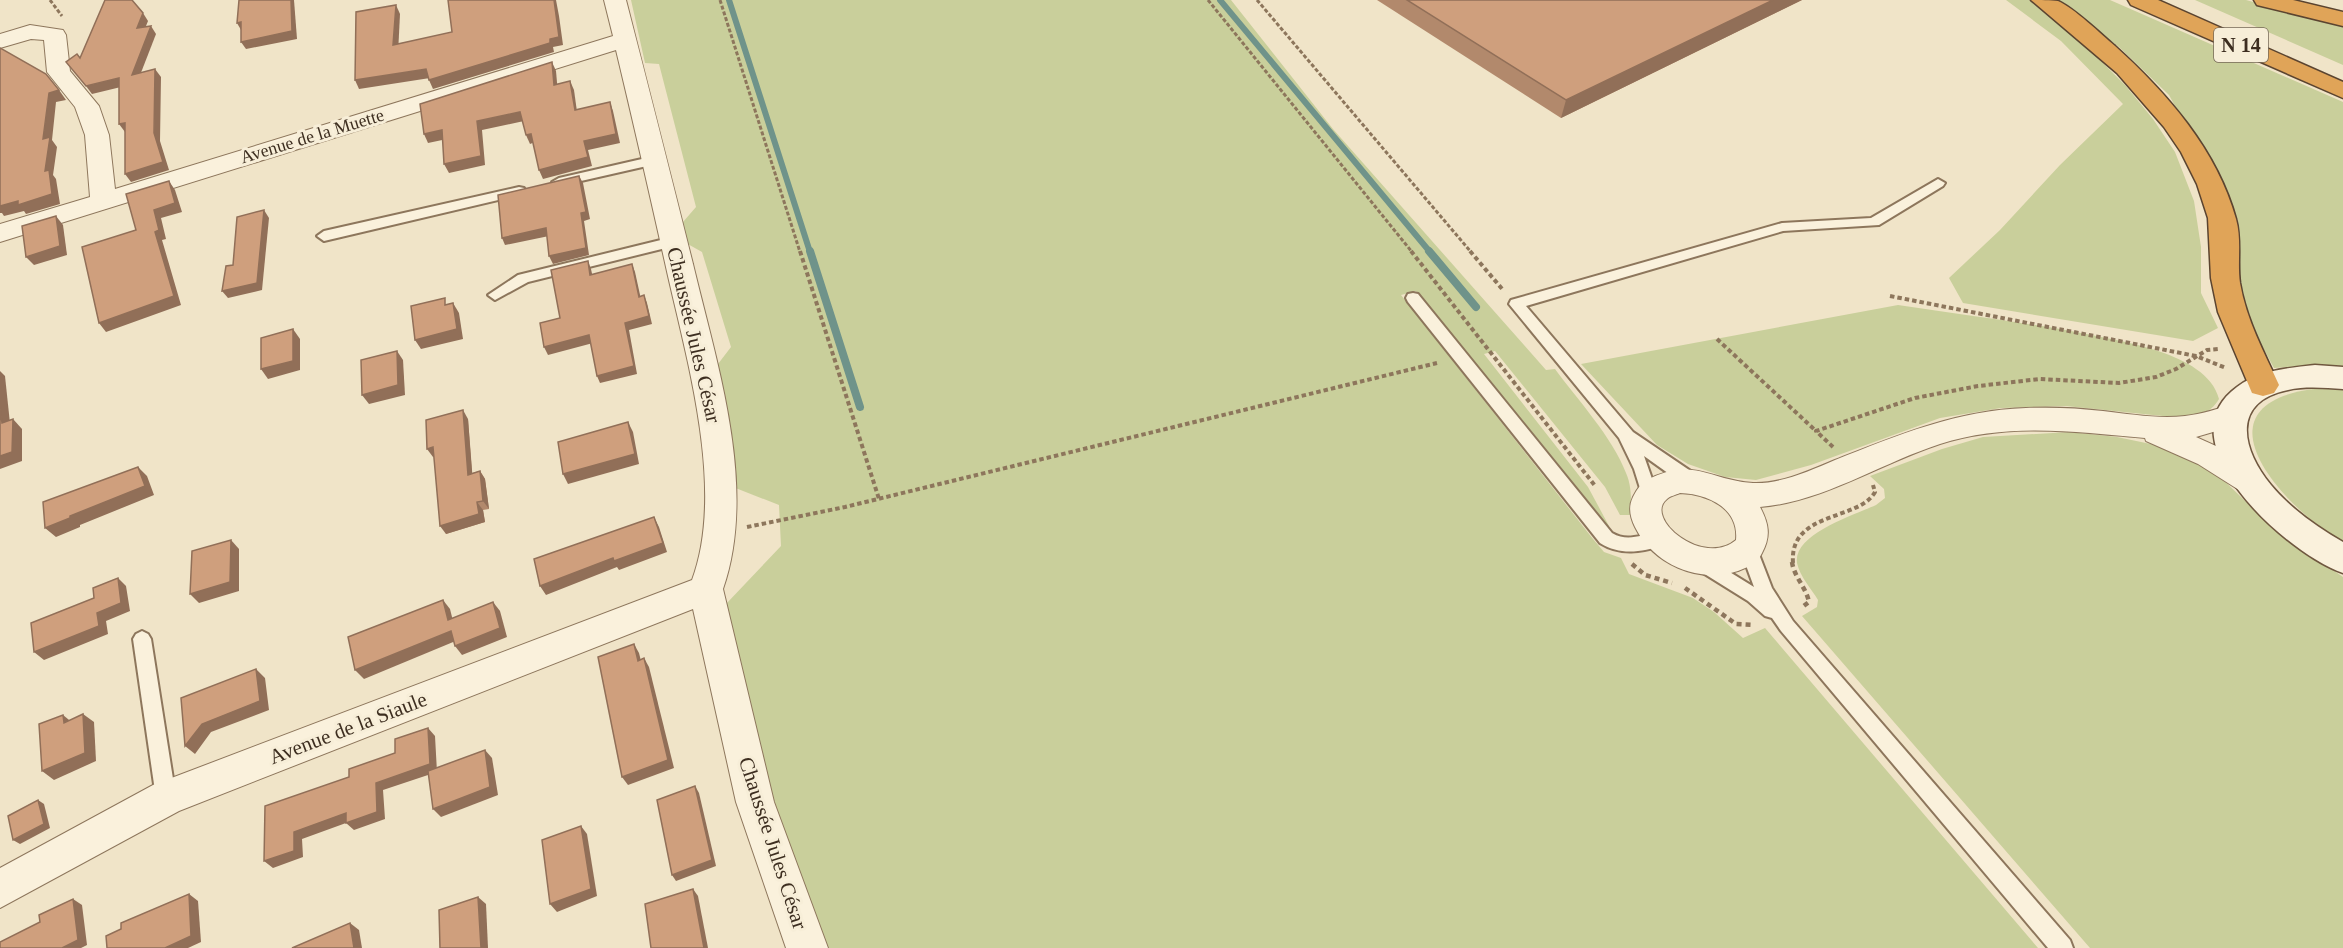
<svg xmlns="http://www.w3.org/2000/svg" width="2343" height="948" viewBox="0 0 2343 948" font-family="Georgia,serif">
  <rect width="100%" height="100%" fill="#f0e4c8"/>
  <!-- green -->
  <g fill="#c9cf9b">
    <path d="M631,0h600l102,129 213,241 9,-1c22,30 58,69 71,104 6,13 5,28 5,42h-11l-15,-28 -110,-136 -11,3 104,133 21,39 -3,4 -190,-239 -15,4 192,244 11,13 17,6 8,16 64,24 21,14 29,26 22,-10 273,320h-1216l-48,-139 -48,-205 55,-58 -2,-41 -46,-18 -15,-123 13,-17 -29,-95 -16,-9 -3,-21 13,-15 -37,-143 -14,-1z"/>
    <path d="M2006,0h23l58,47 38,38 28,34 22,33 19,49 7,46v46l17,35 -25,13 -230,-38 -14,-25 51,-48 60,-65 63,-61 -62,-63z"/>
    <path d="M2058,0h52l233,102v266l-41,-2 -28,2 -26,-48 -9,-33 1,-42 -2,-25 -69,-125 -49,-47z"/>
    <path d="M2195,0h51l67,18 30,5v42z"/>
    <path d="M1898,305c58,9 116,16 173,26 30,6 61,11 90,21 23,8 52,22 58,47 -9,15 -21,17 -37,19l-116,-12 -65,2 -61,10 -129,47 -55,15 -31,-3 -37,-13 -31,-19 -76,-81z"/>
    <path d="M2313,389h30v153c-57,-32 -155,-136 -30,-153z"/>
    <path d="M2070,432l47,5 53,11 35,14 69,67 69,48v371h-253l-288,-332 15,-9 1,-7c-7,-12 -18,-23 -21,-37 -4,-29 57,-48 79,-58l9,-7 -1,-9 -14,-13 72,-27 41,-12z"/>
  </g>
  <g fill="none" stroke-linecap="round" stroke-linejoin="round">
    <!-- stream-far1 -->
    <g stroke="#6f938a" stroke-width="6">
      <path d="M729,0l81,252"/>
      <path d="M1220,0l210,252"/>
    </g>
    <!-- stream -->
    <g stroke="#6f938a" stroke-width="8">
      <path d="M810,251l50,156"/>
      <path d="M1429,251l47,56"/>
    </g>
    <!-- lane casing -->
    <g stroke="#8d765c" stroke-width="4">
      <g id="lane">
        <path d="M655,156l5,1 2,3 -2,3 -101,23 -7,-4 7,-4z"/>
        <path d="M1938,179l7,4 -2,3 -64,39 -96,6 -257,75 107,126 65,44 2,5 -2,5 -6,1 -6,-1 -42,-30 14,40 -2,5 -6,2 -6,-2 -10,-32 -15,-31 -110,-134 2,-4 271,-77 89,-5z"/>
        <path d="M519,187l5,1 2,3 -2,3 -200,47 -7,-5 7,-5z"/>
        <path d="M673,237l7,5 -2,3 -150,37 -33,18 -7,-5 30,-20z"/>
        <path d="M1413,293l5,1 194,239c20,12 35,-4 52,2l3,5 -3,5c-23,7 -43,11 -64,-2l-192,-241 -2,-4 2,-4z"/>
        <path d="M1749,542l6,2 17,44 21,33 277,319 3,8h-25l-267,-317 -9,-13 -7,-2 -17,-15 -53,-33 -3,-5 3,-5 6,-2 6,2 47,29 -14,-38 3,-5z"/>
        <path d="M142,631l6,3 3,5 25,159 -3,7 -7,2 -7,-2 -3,-7 -23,-159 3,-5z"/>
      </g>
    </g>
    <!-- street casing -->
    <g stroke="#8d765c" stroke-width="2">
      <g id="street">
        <path d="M604,0h22c23,88 45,176 67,264 24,101 65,224 30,325l51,213 54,146h-42l-50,-146 -43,-193 -514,202 -179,97v-40l153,-83 539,-205c33,-88 -4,-216 -24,-304 -17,-76 -34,-151 -52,-226l-616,192v-18l90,-27 -5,-62 -10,-28 -28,-35 -3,-32 -13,-1 -31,9v-14l30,-9 33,5 3,5 4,36 29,35 10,29 6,54 498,-153z"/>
        <path d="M2233,404l11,3 4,8 -4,8 -48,14c20,9 59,25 70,44l-5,9 -11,3 -11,-3 -41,-26 -52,-23 -1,-3c-69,-6 -137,-16 -205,6 -59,19 -117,58 -180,63 9,17 11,29 2,46 -5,11 -14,14 -24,18 -40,13 -85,-7 -103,-44 -5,-10 -7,-20 -2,-30 3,-6 8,-14 14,-17 46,-24 62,0 106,3 28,1 56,-12 82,-23 63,-25 123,-50 191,-52 26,-1 52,0 77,3 27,3 55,8 82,5 17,-2 32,-7 48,-12zM1680,493c28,1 59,15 56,47 -33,28 -93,-22 -69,-41 3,-3 9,-4 13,-6z"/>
      </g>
    </g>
    <!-- secondary casing -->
    <g stroke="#6f573f" stroke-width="3">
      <path id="secondary" d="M2315,365l28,2v22c-18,-1 -37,-3 -55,1 -58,12 -46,60 -17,95 20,24 46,42 72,57v31c-54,-18 -182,-131 -106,-186 22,-17 52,-19 78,-22z"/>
    </g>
    <!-- highway casing -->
    <g stroke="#5b4430" stroke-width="3">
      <g id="highway">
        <path d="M2031,0c7,0 20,0 27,1 16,7 43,33 57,45 52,47 102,104 121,173 6,21 1,43 4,64 6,36 24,69 39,102l-5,8 -11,3 -11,-3 -34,-81 -7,-34 -3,-60 -11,-34 -16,-32 -17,-25 -47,-54z"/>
        <path d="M2128,0h30l185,82v16l-212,-93z"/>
        <path d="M2254,0h39l50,12v14l-86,-21z"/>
      </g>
    </g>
    <!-- path-far2 -->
    <g stroke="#8d765c" stroke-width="3" stroke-dasharray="4 2" stroke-linecap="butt">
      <path d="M50,0l12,16"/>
      <path d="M720,0l80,252"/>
      <path d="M1208,0l204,252"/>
      <path d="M1257,0l214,252"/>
    </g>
    <!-- path-far1 -->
    <g stroke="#8d765c" stroke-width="4" stroke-dasharray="4.5 3" stroke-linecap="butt">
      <path d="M800,251l79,248"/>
      <path d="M1411,251l185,236"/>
      <path d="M1470,251l33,39"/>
      <path d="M1890,296l306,60 30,12"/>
      <path d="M1717,339l99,92"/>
      <path d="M1833,447l-17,-16 99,-33 63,-12 62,-7 79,4 37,-6 20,-8 31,-19 11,-1"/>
      <path d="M747,527l98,-20 592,-144"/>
      <path d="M1793,563c-4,-52 66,-42 82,-71l-2,-7"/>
    </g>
    <!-- path -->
    <g stroke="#8d765c" stroke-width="4.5" stroke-dasharray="5 4" stroke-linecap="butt">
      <path d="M1792,562c2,15 14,25 17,40l-8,6"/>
      <path d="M1632,564l13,11 27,8"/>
      <path d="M1685,588l51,36 18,1"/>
    </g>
    <!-- lane -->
    <use href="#lane" fill="#faf1dc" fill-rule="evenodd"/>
    <!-- street -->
    <use href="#street" fill="#faf1dc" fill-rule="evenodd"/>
    <!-- secondary -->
    <use href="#secondary" fill="#faf1dc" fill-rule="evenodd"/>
    <!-- highway -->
    <use href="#highway" fill="#e0a458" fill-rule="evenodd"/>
  </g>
  <!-- wall -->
  <g fill="#b2896c">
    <path d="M1377,0h425l-241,118z"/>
    <path d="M468,419l4,54 8,-2 5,8 4,30 -6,1 2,12 -39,12 -12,-77h-1z"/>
  </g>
  <!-- shaded-wall -->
  <g fill="#916f58">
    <path d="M291,0h3l3,39 -51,10 -5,-7z"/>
    <path d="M554,0h2l3,16 4,29 -10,2 1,5 -121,37 -4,-9 121,-41z"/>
    <path d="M1773,0h29l-241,118 5,-18z"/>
    <path d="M396,5l4,9 -2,40 -5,-9z"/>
    <path d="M143,13l5,8 -6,15 -5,-8z"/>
    <path d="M241,22v8l-4,-7z"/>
    <path d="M151,26l5,8 -19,49 -5,-8z"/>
    <path d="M552,62l4,9 2,23 -4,-9z"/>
    <path d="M155,69l6,8 -1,64 9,29 -38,12 -6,-8 29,-41z"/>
    <path d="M426,69l4,9 -71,11 -4,-9z"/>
    <path d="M119,78l6,8 -33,8 -6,-8z"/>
    <path d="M570,81l4,9 4,29 -3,-9z"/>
    <path d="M59,90l7,10 -10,2 -4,38 5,7 -4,28 3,4 4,25 -34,10 -2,-3 -20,5 -2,-3h-2v-7l43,-67 6,-46z"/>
    <path d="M610,102l3,9 7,32 -32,7 4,16 -49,13 -4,-9 45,-29z"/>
    <path d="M520,112l4,9 -42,9 3,35 -36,8 -5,-9 33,-43z"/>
    <path d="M125,123v9l-6,-8z"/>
    <path d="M442,130l5,9 -19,4 -4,-9z"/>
    <path d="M531,134l4,8 -5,2 -4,-9z"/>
    <path d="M579,176l4,7 7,36 -6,2 5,34 -36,9 -4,-8 32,-43z"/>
    <path d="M169,181l6,9 7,22 -21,6 5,21 -4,1 19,65 -75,27 -7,-9 56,-91 -1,-22z"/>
    <path d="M264,210l5,8 -7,72 -34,8 -6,-7z"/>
    <path d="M56,216l7,9 4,30 -33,10 -8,-8z"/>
    <path d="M546,228l3,8 -44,9 -3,-7z"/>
    <path d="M588,261l3,8 3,14 -4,-8z"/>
    <path d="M632,264l3,8 7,32 -3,-7z"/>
    <path d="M644,295l3,8 5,21 -23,6 8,44 -37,9 -3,-7 28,-53z"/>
    <path d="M453,303l6,10 4,26 -42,10 -6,-9z"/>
    <path d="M293,329l7,10v31l-32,9 -7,-10z"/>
    <path d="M589,335l4,8 -45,12 -4,-8z"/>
    <path d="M397,351l6,9 2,35 -36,9 -7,-9z"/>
    <path d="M0,371l5,5 6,57 -9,-10 -2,-14z"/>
    <path d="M463,410l5,9 5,64 -5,-8z"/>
    <path d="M13,419l9,10v32l-22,8v-13z"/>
    <path d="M628,422l5,10 6,32 -71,20 -5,-10z"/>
    <path d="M433,447l5,9 -5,1 -6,-8z"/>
    <path d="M138,467l9,9 7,19 -74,30v2l-24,10 -11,-9 25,-12z"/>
    <path d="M480,471l5,8 4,30 -6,-8z"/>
    <path d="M477,502l6,8 2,12 -39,12 -6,-8z"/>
    <path d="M654,517l5,10 8,25 -48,18 -2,-3 -71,28 -6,-9z"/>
    <path d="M231,540l8,9v42l-40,12 -9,-9z"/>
    <path d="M118,578l8,8 4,25 -24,10 2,13 -64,26 -10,-8 63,-39z"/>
    <path d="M443,600l7,9 5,20 -7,-9z"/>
    <path d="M493,602l7,9 7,26 -45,18 -7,-9z"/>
    <path d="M451,631l7,9 -94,39 -9,-9z"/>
    <path d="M634,644l5,9 4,16 -5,-8z"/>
    <path d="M644,658l5,9 25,101 -46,17 -6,-8z"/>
    <path d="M256,669l9,9 4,32 -58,22 -16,22 -10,-8 17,-22z"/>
    <path d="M83,714l11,8 2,39 -42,19 -12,-9z"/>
    <path d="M63,715l11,9 -10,-1z"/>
    <path d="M428,728l7,8 2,36 -54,18 2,29 -31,11 -8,-7 -44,16 1,18 -30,11 -9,-7 30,-29 82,-49z"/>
    <path d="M485,750l7,8 6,37 -57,22 -8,-8z"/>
    <path d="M695,786l4,7 17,73 -40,15 -4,-6z"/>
    <path d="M38,800l6,4 6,24 -30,16 -7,-4z"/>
    <path d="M581,826l6,8 10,62 -40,16 -7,-8z"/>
    <path d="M693,889l5,7 10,52h-4z"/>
    <path d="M189,894l9,7 3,41 -13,6h-23z"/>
    <path d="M478,897l8,7 2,44h-7z"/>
    <path d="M73,899l9,6 5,40 -6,3h-19z"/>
    <path d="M350,923l9,7 3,18h-8z"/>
  </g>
  <!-- building -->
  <g fill="#cf9f7d" stroke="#916f58" stroke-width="1.5">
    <path d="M105,0h27l11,13 -6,15 14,-2 -19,49 23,-6 -1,64 9,29 -38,12v-51l-6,1v-46l-33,8 -20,-24 11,-8 3,4z"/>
    <path d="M239,0h52l1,31 -51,11v-20l-4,1z"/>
    <path d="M448,0h106l5,37 -9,2v4l-121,37 -3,-11 -71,11 1,-68 40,-7 -3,40 59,-13z"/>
    <path d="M1407,0h366l-207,100z"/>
    <path d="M0,48l46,26 13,16 -10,3 -6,46 7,-2 -5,34 4,-1 3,24 -34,11v-4l-18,5z"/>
    <path d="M552,62l2,23 16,-4 5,29 35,-8 6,32 -32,7 4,16 -49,13 -8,-36 -5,1 -6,-23 -43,9 4,35 -37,8 -2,-34 -18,4 -4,-30z"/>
    <path d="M579,176l7,36 -5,1 5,35 -37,8 -3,-28 -44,10 -4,-43z"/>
    <path d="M169,181l6,22 -21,7 5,20 -4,2 19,64 -75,27 -17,-76 54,-17 -10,-36z"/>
    <path d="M264,210l-7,73 -35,8 4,-25 7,-1 4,-48z"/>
    <path d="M56,216l4,30 -34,11 -4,-31z"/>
    <path d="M588,261l2,14 42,-11 7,33 5,-2 5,21 -24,7 9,43 -37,10 -8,-41 -45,12 -4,-24 20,-5 -9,-48z"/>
    <path d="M445,298v7l8,-2 4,26 -42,11 -4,-34z"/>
    <path d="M293,329v32l-32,8v-31z"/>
    <path d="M397,351l1,34 -36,10 -1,-35z"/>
    <path d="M0,409l2,14 11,-4 -1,33 -12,4z"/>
    <path d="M463,410l5,65 12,-4 3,30 -6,1 2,12 -39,12 -7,-79 -6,2 -1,-29z"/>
    <path d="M628,422l7,32 -72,20 -5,-32z"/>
    <path d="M138,467l7,19 -75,30v2l-25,10 -2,-26z"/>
    <path d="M654,517l9,26 -49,18 -1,-3 -73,28 -6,-27z"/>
    <path d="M231,540l-1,42 -40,12 2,-43z"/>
    <path d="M118,578l3,25 -24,10 2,13 -65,26 -3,-29 63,-25 -1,-10z"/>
    <path d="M443,600l5,20 45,-18 7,26 -45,18 -4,-15 -96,39 -7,-33z"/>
    <path d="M634,644l4,17 6,-3 24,102 -46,17 -24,-120z"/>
    <path d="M256,669l4,32 -58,23 -17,22 -4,-48z"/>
    <path d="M83,714l2,39 -43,18 -3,-47 24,-9 1,8z"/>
    <path d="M428,728l2,36 -54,19 1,29 -31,11v-10l-52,19v19l-30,10 1,-55 84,-29v-8l46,-16v-14z"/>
    <path d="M485,750l5,37 -57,22 -5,-38z"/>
    <path d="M695,786l17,74 -40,15 -15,-75z"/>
    <path d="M38,800l6,24 -31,16 -5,-24z"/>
    <path d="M581,826l10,63 -41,15 -8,-64z"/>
    <path d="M693,889l11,59h-53l-6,-44z"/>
    <path d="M189,894l2,42 -26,12h-58l-1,-12 15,-7v-6z"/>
    <path d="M478,897l3,51h-41l-1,-38z"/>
    <path d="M73,899l5,41 -16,8h-62v-6l40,-20 -1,-7z"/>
    <path d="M350,923l4,25h-62z"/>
  </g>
  <g text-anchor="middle" stroke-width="6" stroke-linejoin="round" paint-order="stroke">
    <!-- far-street labels -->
    <g font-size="18" fill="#3d2e20" stroke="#f7eed8">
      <text transform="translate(312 136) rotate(-17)" y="6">Avenue de la Muette</text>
    </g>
    <!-- shield labels -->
    <rect fill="#f7eed8" stroke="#756857" stroke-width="1.5" x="2214" y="28" width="54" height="34" rx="4.5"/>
    <g font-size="20" font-weight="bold" fill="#3d2e20">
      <text x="2241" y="52">N 14</text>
    </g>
    <!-- street labels -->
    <g font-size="21" fill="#3d2e20" stroke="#f7eed8">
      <text transform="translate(694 335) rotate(77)" y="7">Chaussée Jules César</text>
      <text transform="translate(348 728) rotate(-21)" y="7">Avenue de la Siaule</text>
      <text transform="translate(773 843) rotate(72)" y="7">Chaussée Jules César</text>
    </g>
  </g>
</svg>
